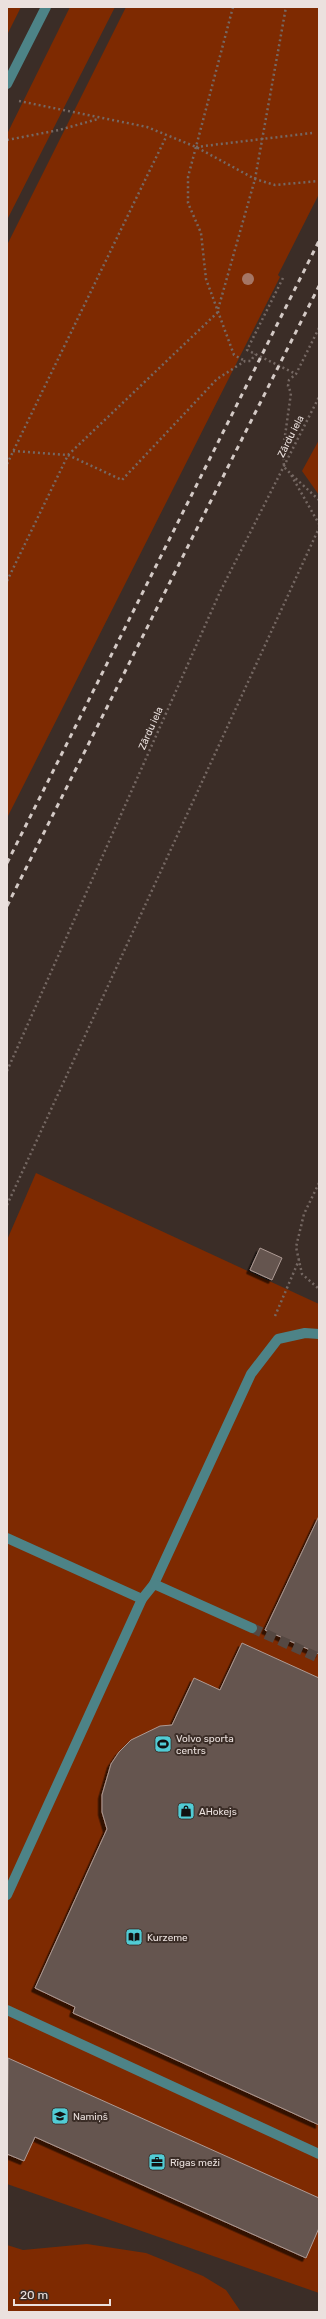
<svg xmlns="http://www.w3.org/2000/svg" width="326" height="2319" viewBox="0 0 326 2319" font-family="Rubik,sans-serif">
  <defs>
    <filter id="shadow"><feDropShadow dx="-3.5" dy="3.5" stdDeviation="0" flood-color="#0009"/></filter>
  </defs>
  <rect width="100%" height="100%" fill="#3b2d27"/>
  <!-- green -->
  <g fill="#7e2a01">
    <path d="M7,7h14l-14,28z"/>
    <path d="M70,7h45l-108,213v-86z"/>
    <path d="M126,7h193v187l-41,81 2,2 -273,541v-573z"/>
    <path d="M319,440v55l-17,-24z"/>
    <path d="M36,1173l283,131v989l-312,-109v-944z"/>
    <path d="M87,2244l59,9 57,23 23,14 15,22h-234v-67l16,5z"/>
  </g>
  <!-- building -->
  <g fill="#65554f" stroke="#ad9a94" filter="url(#shadow)">
    <path d="M260,1248l22,10 -10,22 -22,-10z"/>
    <path d="M319,1516v138l-54,-24z"/>
    <path d="M242,1643l77,35v447l-246,-112 2,-6 -40,-19 72,-159 -5,-17v-17l9,-31 8,-12 12,-12 29,-14 12,-1 22,-47 26,12z"/>
    <path d="M8,2058l311,140v30l-13,30 -271,-121 -11,24 -17,-7z"/>
  </g>
  <g fill="none" stroke-linecap="round" stroke-linejoin="round">
    <!-- minor-tunnel -->
    <path stroke="#554842" stroke-width="10" stroke-dasharray="10 5" stroke-linecap="butt" d="M252,1628l67,30"/>
    <!-- path -->
    <g stroke="#756863" stroke-width="2.5" stroke-dasharray="2 3" stroke-linecap="butt">
      <path d="M233,7l-45,170v26l13,30 5,46 28,76 11,6"/>
      <path d="M19,101l128,26 49,20 59,32 20,6 44,-4"/>
      <path d="M7,140l52,-10 39,-11"/>
      <path d="M196,147l116,-14"/>
      <path d="M283,278l-36,72 49,24"/>
      <path d="M319,328l-23,46 -7,6 -1,6 3,7 -8,57 1,17 6,6 29,51"/>
      <path d="M13,451l55,4 54,25 95,-101 28,-18h6l4,-7"/>
      <path d="M7,464l159,-327"/>
      <path d="M292,475l27,25"/>
      <path d="M7,581l61,-126 149,-142 38,-134 31,-172"/>
      <path d="M7,1071l213,-479 99,-195"/>
      <path d="M319,1183l-15,31 -8,33 6,27 17,15"/>
      <path d="M7,1205l312,-677"/>
      <path d="M275,1316l24,-56"/>
    </g>
    <!-- minor -->
    <g stroke="#4d8387" stroke-width="10">
      <path d="M7,84l39,-77"/>
      <path d="M7,1538l135,61"/>
      <path d="M154,1584l97,-210 27,-35 27,-6 14,1"/>
      <path d="M7,1895l135,-296 12,-15 98,44"/>
      <path d="M7,2010l312,144"/>
    </g>
    <!-- rail -->
    <g stroke="#d4cac6" stroke-width="3" stroke-dasharray="5 5" stroke-linecap="butt">
      <path d="M7,863l312,-622"/>
      <path d="M7,906l312,-620"/>
    </g>
  </g>
  <!-- trees -->
  <circle fill="#a57665" cx="248" cy="279" r="6"/>
  <!-- icons -->
  <defs>
    <g id="stadium-square" transform="scale(0.9)"><rect x="-9" y="-9" width="18" height="18" rx="4" fill="#51ccd5" stroke="#3b2d27"/><path d="M0-5a6.5 5 0 1 0 0 10a6.5 5 0 1 0 0-10ZM-3.5-1.8h7v3.6h-7Z" fill="#111"/></g>
    <g id="shop-square" transform="scale(0.9)"><rect x="-9" y="-9" width="18" height="18" rx="4" fill="#51ccd5" stroke="#3b2d27"/><path d="M-5-2.5h2.3a2.7 3.5 0 0 1 5.4 0H5L5.5 6h-11ZM-1.5-2.5h3a1.5 2.3 0 0 0-3 0Z" fill="#111"/></g>
    <g id="library-square" transform="scale(0.9)"><rect x="-9" y="-9" width="18" height="18" rx="4" fill="#51ccd5" stroke="#3b2d27"/><path d="M-6-4Q-3-5.5-.7-3.5V5Q-3 3-6 4ZM6-4Q3-5.5 .7-3.5V5Q3 3 6 4Z" fill="#111"/></g>
    <g id="school-square" transform="scale(0.9)"><rect x="-9" y="-9" width="18" height="18" rx="4" fill="#51ccd5" stroke="#3b2d27"/><path d="M0-5L7-2L0 1L-7-2ZM-4 1L0 2.5L4 1V4Q0 6-4 4Z" fill="#111"/></g>
    <g id="office-square" transform="scale(0.9)"><rect x="-9" y="-9" width="18" height="18" rx="4" fill="#51ccd5" stroke="#3b2d27"/><path d="M-6-3h4V-5.5h4V-3h4V5H-6ZM-1-4.5V-3h2v-1.5ZM-6 0V1H6V0Z" fill="#111"/></g>
  </defs>
  <g fill-rule="evenodd">
    <use href="#stadium-square" x="163" y="1744"/>
    <use href="#shop-square" x="186" y="1811"/>
    <use href="#library-square" x="134" y="1937"/>
    <use href="#school-square" x="60" y="2116"/>
    <use href="#office-square" x="157" y="2162"/>
  </g>
  <g text-anchor="middle" stroke-width="4" stroke-linejoin="round" paint-order="stroke">
    <!-- street labels -->
    <g font-size="10" fill="#ebe1de" stroke="#3b2d27">
      <text transform="translate(290 436) rotate(-63)" y="4">Zārdu iela</text>
      <text transform="translate(150 728) rotate(-66)" y="4">Zārdu iela</text>
    </g>
    <!-- poi labels -->
    <g font-size="10" fill="#ebe1de" stroke="#3b2d27" text-anchor="start">
      <text x="176" y="1742">Volvo sporta<tspan x="176" dy="12">centrs</tspan></text>
      <text x="199" y="1815">AHokejs</text>
      <text x="147" y="1941">Kurzeme</text>
      <text x="73" y="2120">Namiņš</text>
      <text x="170" y="2166">Rīgas meži</text>
    </g>
  </g>
  <!-- border -->
  <rect width="326" height="2319" fill="none" stroke="#ebe1de" stroke-width="16"/>
  <!-- scale -->
  <path d="M14 2299v6h96v-6" fill="none" stroke="#ebe1de" stroke-width="2"/>
  <text x="20" y="2299" font-size="12" fill="#ebe1de" stroke="#3b2d27" stroke-width="3" paint-order="stroke">20 m</text>
</svg>
